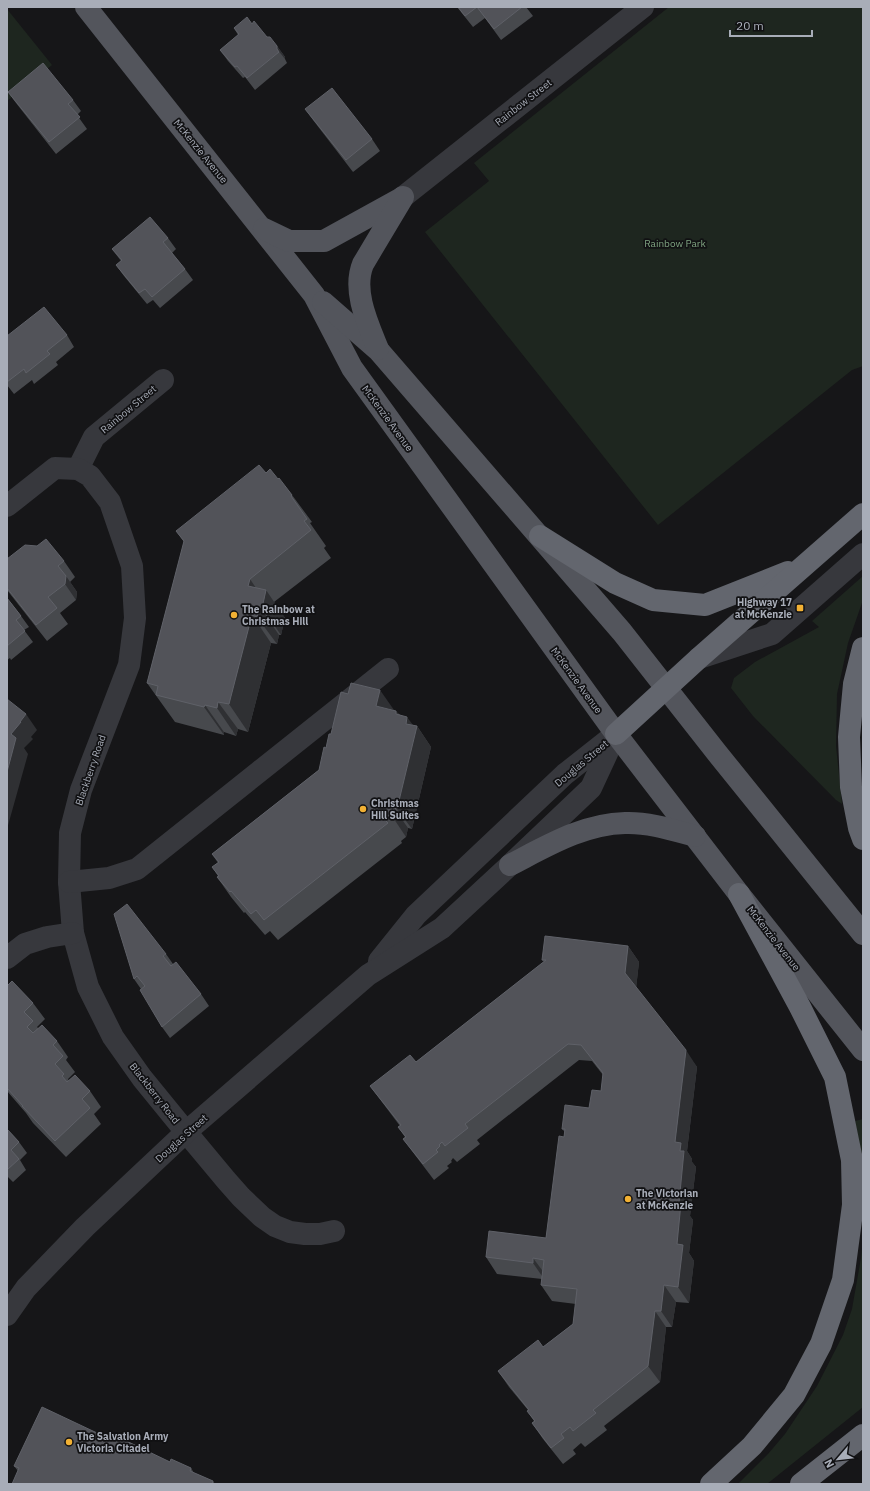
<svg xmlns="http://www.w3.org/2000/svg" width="870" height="1491" viewBox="0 0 870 1491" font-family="'IBM Plex Sans',sans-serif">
  <rect width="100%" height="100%" fill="#161618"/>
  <!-- green -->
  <g fill="#1e261f">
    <path d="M669,7h194v359l-11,4 -194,155 -233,-293 64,-51 -15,-18z"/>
    <path d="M7,9l45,56 -45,36z"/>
    <path d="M863,576v24l-15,43 -11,51 -1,52 6,58 -6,-4 -83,-84 -22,-28 3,-10 21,-16 64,-35 -7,-6z"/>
    <path d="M863,1119v42l-8,-40z"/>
    <path d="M863,1239v168l-96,77h-29l30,-30 17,-20 32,-48 26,-51 9,-26 9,-51z"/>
  </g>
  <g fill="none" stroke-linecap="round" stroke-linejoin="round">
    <!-- minor -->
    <g stroke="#37383d" stroke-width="22">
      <path d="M403,197l240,-190"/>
      <path d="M78,469l16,-32 69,-57"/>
      <path d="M7,506l48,-38 23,1 12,7 20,26 22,64 3,52 -6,47 -48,125 -11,43 -1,49 4,51 15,54 25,50 29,41 44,54 40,48 15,17 21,20 13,9 15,6 15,2h15l14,-3"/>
      <path d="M699,658l73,-24 91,-80"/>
      <path d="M69,882l40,-4 28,-9 251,-200"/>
      <path d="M7,958l18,-14 22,-7 26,-4"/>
      <path d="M379,961l37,-46 149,-141 47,-37"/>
      <path d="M7,1315l19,-27 59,-61 101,-95 182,-157 74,-47 68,-63 81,-77 25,-54"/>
    </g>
    <!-- major -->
    <g stroke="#53555c" stroke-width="22">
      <path d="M86,7l228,288 38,73 264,366 123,160 124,156"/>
      <path d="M264,229l25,12h35l78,-43"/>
      <path d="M323,302l56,49 243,281 95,121 146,181"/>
      <path d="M378,349c-10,-25 -26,-58 -15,-85l40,-67"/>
      <path d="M510,865c37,-19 73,-41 115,-42 23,-1 48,7 70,13"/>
    </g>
    <!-- highway -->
    <g stroke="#63666e" stroke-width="22">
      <path d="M540,536l75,47 38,17 52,5 83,-33"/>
      <path d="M863,648l-9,36 -5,53 2,50 8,41 4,11"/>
      <path d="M616,734l83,-76 164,-144"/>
      <path d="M711,1484l41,-38 42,-51 27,-51 22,-64 10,-75 -1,-45 -17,-83 -35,-70 -61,-113"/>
      <path d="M801,1484l62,-49"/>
    </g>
  </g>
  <!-- wall -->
  <g fill="#47494d">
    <path d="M457,7h69l7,9 -32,24 -16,-22 -12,9z"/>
    <path d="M252,24l25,22 8,11v2l2,4 -32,27 -10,-13 -2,1 -15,-17 -8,-11 18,-15 -4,-7z"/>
    <path d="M8,92l65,8 8,11 -4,4 10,14 -31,25 -40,-51z"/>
    <path d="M305,109l67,30 8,12 -27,21 -40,-52z"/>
    <path d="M168,238l8,11 -4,4 13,16 8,11 -33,28 -7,-8 -6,4 -23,-28 -8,-11 5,-4 -9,-12z"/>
    <path d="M67,335l7,12 -18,15 2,3 -24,19 -2,-4 -18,14 -7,-9v-49z"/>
    <path d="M266,473l12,6 14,16 20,27 -2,1 16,23 -2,2 7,10 -57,44 11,16 -4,17h-2l-2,9 -6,-1 -23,89 -10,-3 -2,7 -12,-4v3l-49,-13 -28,-39 37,-141 -8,-11z"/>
    <path d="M7,559l57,2 11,16 -5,5 7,10 -1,8 -16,13 8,11 -21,17 -40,-51z"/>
    <path d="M7,598l14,18 8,11 -5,3 9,12 -22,18 -1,-2 -3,2z"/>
    <path d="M394,710l20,16h3l14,21 -19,82 -4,-1 -2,9 -5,4 1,2 -124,97 -8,-9 -5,4 -20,-23 -1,1 -13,-16 -14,-20 1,-1 -6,-9 6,-4 -6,-9 107,-84 12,-36z"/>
    <path d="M628,946l11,16 -3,26 61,79 -10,84 5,8v3l4,5 -6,49 3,4 -4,33 5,8 -5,42 -13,-1 -4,25h-6l-6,55 -56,44 3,4 -22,17 -4,-4 -8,7 3,4 -13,10 -20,-25 -11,-16 2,-2 -7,-10 1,-1 -19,-23 -11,-16 45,-24 30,-23 3,-20 -24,-3 -11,-16 1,-6 -45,-5 -11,-17 60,-19 18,-101 1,-5 -3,-3 27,-21 12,-17 2,-16 -11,-14 -13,-1 -102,80 3,4 -23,18 -4,-4 -2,3 1,1 -5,4 2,2 -15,12 -19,-25 -12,-16 2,-2 -7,-10 2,-1 -30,-40 46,-24 128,-100 -2,-2z"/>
    <path d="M166,954l7,10 28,30 8,12 -39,32 -8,-11 -21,-38 -7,-10z"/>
    <path d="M7,986l26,17 12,16 -8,8 1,1 19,13 11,16 -2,3 9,12 -7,7 1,2 21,10 11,16 -7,7 7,10 -35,33 -33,-34 -7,-10 -19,-22z"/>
    <path d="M7,1129l12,13 8,11 -7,7 6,10 -13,12 -6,-6z"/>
    <path d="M114,1441l56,21 21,6 3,5 19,8 2,3h-203l6,-13 -4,-5z"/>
  </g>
  <!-- shaded-wall -->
  <g fill="#2f3033">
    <path d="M277,46l8,11v2l-8,-10z"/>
    <path d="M66,576l11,16 -1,8 -11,-16z"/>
    <path d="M250,579l14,21 2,-10 19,28 -4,17 -19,-27 -14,-22z"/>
    <path d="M260,607l19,28 -2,9 -20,-27z"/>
    <path d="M252,615l19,28 -23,89 -19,-28z"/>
    <path d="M380,690l14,20 -18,-4z"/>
    <path d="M218,702l20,27 -2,7 -19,-28z"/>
    <path d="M205,705l19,27v3l-20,-28z"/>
    <path d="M396,711l10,13 1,-7 9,12 1,-3 14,21 -19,82 -15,-20 -1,-95z"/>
    <path d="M26,714l11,16 -6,7 2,2 -9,9 4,6 -21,75v-57l4,-38z"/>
    <path d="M394,808l14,20 -2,9 -14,-21z"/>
    <path d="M628,946l11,16 -3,27 -11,-16z"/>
    <path d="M686,1050l11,17 -10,84 5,8v3l4,5 -6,49 3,4 -4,33 5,8 -5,42 -11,-16 -1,-43 2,-41 -4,-61z"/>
    <path d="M533,1258l12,16 -1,5 -11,-16z"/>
    <path d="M664,1285l12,17 -4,25 -11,-16z"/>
    <path d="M655,1311l11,16 -6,55 -12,-16z"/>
  </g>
  <!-- building -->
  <g fill="#525359" stroke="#5f6168">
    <path d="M458,7h64l-28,22 -17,-22 -12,9z"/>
    <path d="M247,17l5,7 2,-3 13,16h3l7,9v3l2,3 -32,26 -10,-12 -2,1 -15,-17 19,-16 -5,-6z"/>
    <path d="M43,63l30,37 -5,4 12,13 -31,25 -41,-50z"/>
    <path d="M332,88l40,51 -26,21 -41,-51z"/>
    <path d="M150,217l18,21 -5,4 22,27 -33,28 -7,-8 -6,4 -23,-28 6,-5 -10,-11z"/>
    <path d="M44,307l23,28 -20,16 3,3 -24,19 -2,-4 -17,13v-46z"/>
    <path d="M259,465l7,8 4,-4 8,10 1,-1 13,17 -1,1 16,23 -3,2 7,9 -61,49 -2,7 18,4 -4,18 -2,-1 -3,10 -5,-2 -23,89 -11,-2 -1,6 -12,-3 -1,2 -48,-12 2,-9 -11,-3 37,-142 -8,-10z"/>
    <path d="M46,539l18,22 -6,5 8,10 -1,8 -17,13 9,11 -21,17 -29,-37v-29l18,-14 12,1z"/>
    <path d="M7,598l14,18 -5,4 9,11 -18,15z"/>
    <path d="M351,683l29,7 -4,16 20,5v3l11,3 -1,7 11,2 -20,83 -3,-1 -2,8 -6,5 2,2 -124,97 -8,-10 -5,4 -20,-23 -1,1 -13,-15 2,-1 -7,-9 7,-5 -7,-8 107,-84 5,-23 2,1 3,-14h2l10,-42 7,2z"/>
    <path d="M7,699l19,15 -6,8h1l-10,12 5,4 -9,34z"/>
    <path d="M127,904l39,50 -3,2 8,10 5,-4 25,32 -39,33 -22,-37 5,-4 -8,-10 -3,3 -20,-65z"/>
    <path d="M545,936l83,10 -3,27 61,77 -11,92 6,1 -1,8h4l-5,52h2l-4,41 6,1 -5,42 -14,-2 -3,26h-6l-7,55 -55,44 3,3 -23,18 -3,-4 -9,7 3,4 -13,10 -19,-25 3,-2 -8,-10 2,-1 -31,-39 40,-31 5,7 30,-23 4,-35 -36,-4 3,-25 -11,-2v5l-47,-6 3,-26 57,7 13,-102 5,1 1,-8h-3l3,-24 24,3 3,-18 9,1 2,-18 -22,-28 -13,-1 -103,80 3,4 -23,18 -3,-4 -3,3 1,1 -4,4 2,2 -15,12 -20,-25 3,-2 -8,-10 3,-2 -31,-39 40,-31 6,7 130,-102h-4z"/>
    <path d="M12,981l21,22 -9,9 9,9 -6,6 6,6 9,-8 15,16 -4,4 10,11 -8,8 9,10 -2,2 5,6 8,-7 15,16 -8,8 8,9 -35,33 -33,-35h1l-16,-18v-102z"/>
    <path d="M7,1129l12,13 -8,8 8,9 -12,11z"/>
    <path d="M42,1407l72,34 2,-5 54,26 1,-3 20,9 -1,3 23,10 -1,3h-200l7,-16 -5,-2z"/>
  </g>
  <!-- markers -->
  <g fill="#f2b134" stroke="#111113" stroke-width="1.5">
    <rect x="796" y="604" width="8" height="8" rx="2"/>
    <circle cx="234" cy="615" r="4"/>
    <circle cx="363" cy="809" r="4"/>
    <circle cx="628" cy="1199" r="4"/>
    <circle cx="69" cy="1442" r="4"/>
  </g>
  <g text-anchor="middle" stroke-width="3.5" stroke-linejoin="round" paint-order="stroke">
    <!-- street labels -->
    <g font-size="10" fill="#a8adb8" stroke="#111113">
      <text transform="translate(523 102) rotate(-38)" y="4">Rainbow Street</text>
      <text transform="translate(201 151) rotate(51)" y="4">McKenzie Avenue</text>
      <text transform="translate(128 409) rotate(-40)" y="4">Rainbow Street</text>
      <text transform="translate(388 418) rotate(54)" y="4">McKenzie Avenue</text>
      <text transform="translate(577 680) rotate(54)" y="4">McKenzie Avenue</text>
      <text transform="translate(581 763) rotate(-40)" y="4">Douglas Street</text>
      <text transform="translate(90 770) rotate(-71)" y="4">Blackberry Road</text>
      <text transform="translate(774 938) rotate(52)" y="4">McKenzie Avenue</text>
      <text transform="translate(155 1093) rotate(52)" y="4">Blackberry Road</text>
      <text transform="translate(181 1138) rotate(-42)" y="4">Douglas Street</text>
    </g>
    <!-- park labels -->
    <g font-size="10" fill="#7fa381" stroke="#111113">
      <text x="675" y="247">Rainbow Park</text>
    </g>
    <!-- poi labels -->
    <g font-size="10" font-weight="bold" fill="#a8adb8" stroke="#111113" text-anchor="start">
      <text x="792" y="606" text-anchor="end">Highway 17<tspan x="792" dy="12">at McKenzie</tspan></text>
      <text x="242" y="613">The Rainbow at<tspan x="242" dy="12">Christmas Hill</tspan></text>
      <text x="371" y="807">Christmas<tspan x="371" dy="12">Hill Suites</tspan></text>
      <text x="636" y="1197">The Victorian<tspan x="636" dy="12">at McKenzie</tspan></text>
      <text x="77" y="1440">The Salvation Army<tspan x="77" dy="12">Victoria Citadel</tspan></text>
    </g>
  </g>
  <!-- border -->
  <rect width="870" height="1491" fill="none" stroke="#a8adb8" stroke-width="16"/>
  <!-- north arrow -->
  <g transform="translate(838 1459) rotate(242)" stroke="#111113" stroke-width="3" paint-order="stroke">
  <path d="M0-3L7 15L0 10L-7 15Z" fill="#a8adb8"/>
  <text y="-6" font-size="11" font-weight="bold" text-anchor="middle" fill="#a8adb8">N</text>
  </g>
  <!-- scale -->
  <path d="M730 30v6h82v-6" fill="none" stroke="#a8adb8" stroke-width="2"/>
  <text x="736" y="30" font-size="12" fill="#a8adb8" stroke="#111113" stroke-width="3" paint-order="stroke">20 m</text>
</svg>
